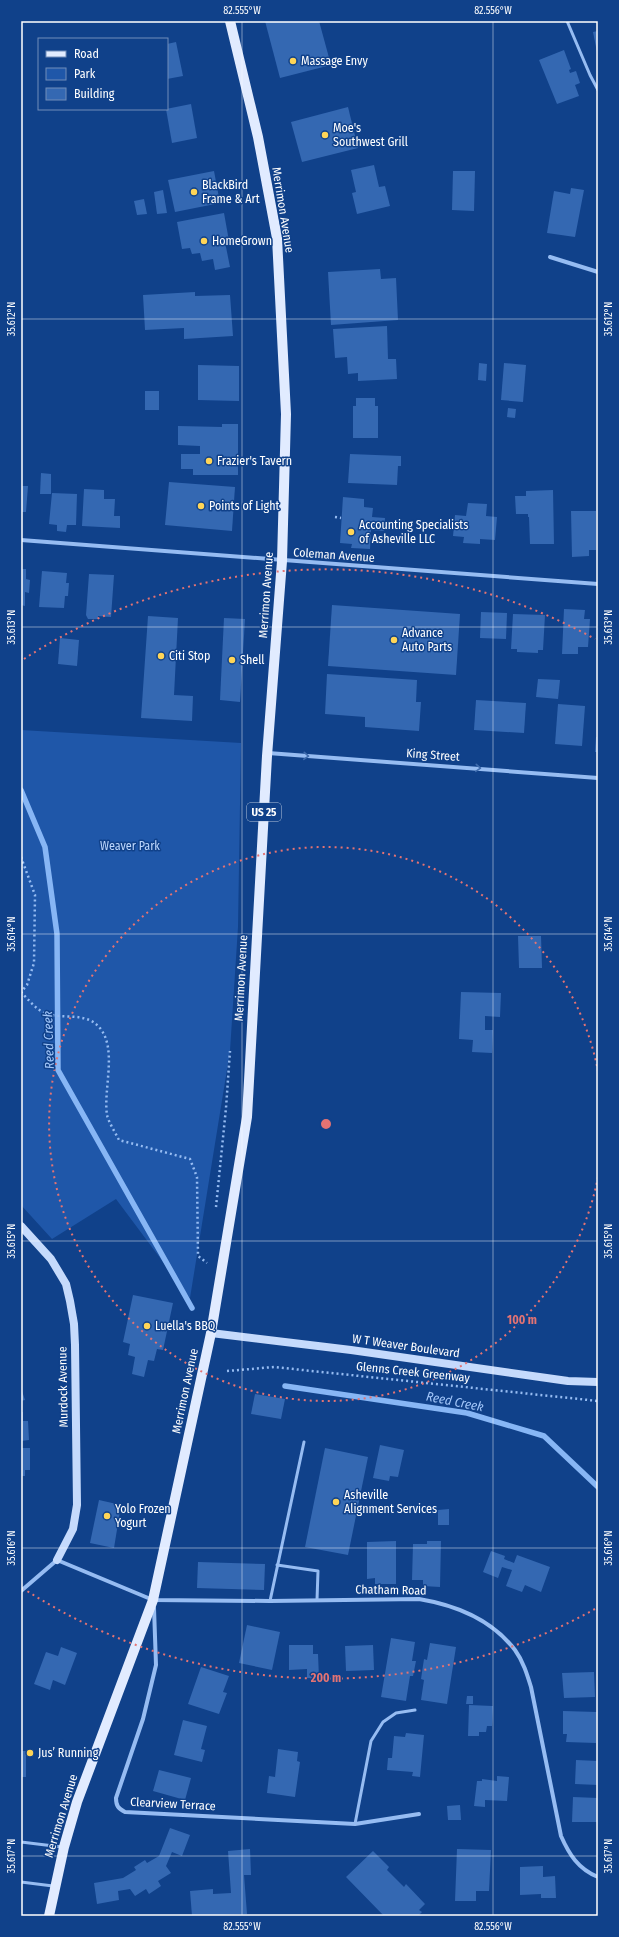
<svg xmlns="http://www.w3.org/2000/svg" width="619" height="1937" viewBox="0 0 619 1937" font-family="'Fira Sans Condensed',sans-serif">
  <rect width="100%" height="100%" fill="#10418a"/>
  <!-- green -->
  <path fill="#1f57a9" d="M21,730l220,13 -3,184 -8,124 -40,247 -74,-99 -64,40 -31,-34z"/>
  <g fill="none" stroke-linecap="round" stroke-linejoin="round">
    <!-- stream -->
    <g stroke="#87b6f5" stroke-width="5.5">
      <path d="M21,790l24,57 12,87 1,136 134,238"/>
      <path d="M285,1386l182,27 77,23 54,51"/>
    </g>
  </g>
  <!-- building -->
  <g fill="#3468b2">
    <path d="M265,21h54l12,44 -51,13z"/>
    <path d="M598,31v21h-1l-4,-20z"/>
    <path d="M176,42l7,34 -16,3v-35z"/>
    <path d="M564,50l7,19 -2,1 1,3 6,-2 4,12 -5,2 4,11 -22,8 -18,-44z"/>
    <path d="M191,104l6,34 -25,5 -6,-34z"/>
    <path d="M348,107l10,41 -56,14 -11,-40z"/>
    <path d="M374,165l5,22 6,-1 5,20 -33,8 -5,-21 4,-1 -5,-22z"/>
    <path d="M214,171l6,32 -45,9 -7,-32z"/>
    <path d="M453,171h22l-1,40 -22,-1z"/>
    <path d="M571,188l13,2 -9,47 -28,-4 7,-42 16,3z"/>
    <path d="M163,190l4,23 -10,1 -3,-22z"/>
    <path d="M144,199l3,15 -10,1 -3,-14z"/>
    <path d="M224,213l5,28 -4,1 5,25 -15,3 -2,-11 -11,2 -2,-8 -8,1 -2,-6 -8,1 -5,-27z"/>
    <path d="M380,269l1,10 15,-1 2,42 -67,5 -3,-53z"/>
    <path d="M195,292v4l35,-1 3,41 -49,3v-11l-39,2 -2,-35z"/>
    <path d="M387,326l1,33h8l1,20 -39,2v-8l-10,1 -1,-17 -12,1 -2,-29z"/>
    <path d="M479,363l8,1 -1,17 -8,-1z"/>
    <path d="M504,363l22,2 -3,37 -22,-2z"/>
    <path d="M198,365l41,1v35l-41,-1z"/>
    <rect x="145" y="391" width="14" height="19"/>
    <path d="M356,398h19v8h3v32h-25v-32h3z"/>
    <path d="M508,408l8,1 -1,9 -8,-1z"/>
    <path d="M222,424h16v51h-45v-6h-12v-15h19v-8l-22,-1v-19l44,1z"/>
    <path d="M350,454l51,2v10h-3l-1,19 -49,-2z"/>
    <path d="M41,473l10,1v20h-11z"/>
    <path d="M169,482l66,5 -3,44 -67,-6z"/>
    <path d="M21,486h7l-2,26h-5z"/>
    <path d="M84,489l20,1v9h11l-1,17h6v12l-38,-2z"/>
    <path d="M553,490l1,54h-24l-1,-27h-1v-3h-12l-1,-18h11v-5z"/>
    <path d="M52,493l25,1 -1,31h-9l-1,7 -9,-1v-6l-8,-1z"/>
    <path d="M343,497l21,2v8l9,1 -1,9 13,1 -1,13 -13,-1 -1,19 -19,-1 1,-4 -12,-1z"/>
    <path d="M468,503l19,1 -1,12 11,1 -2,23 -15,-1v5l-17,-1 1,-6 -11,-1 2,-21 11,1z"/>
    <path d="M571,511h25v39h-7v6l-17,1z"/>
    <path d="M21,569h5v10l4,1 -1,13 -4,-1v14l-4,-1z"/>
    <path d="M42,571l25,2 -1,10h3l-1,13h-3l-1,12 -25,-1z"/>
    <path d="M89,574l25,1 -3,42 -13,-1v3h-10l-2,-4z"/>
    <path d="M332,605l128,9 -4,61 -128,-9z"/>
    <path d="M564,609l21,1 -1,9h6l-2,28h-10v7h-16z"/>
    <path d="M481,612l26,1 -1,26 -26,-1z"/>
    <path d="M513,614l32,1 -2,35h-5v3l-21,-1v-3h-6z"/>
    <path d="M148,616l30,2 -4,77 19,1 -1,25 -51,-3z"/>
    <path d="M224,618l21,1 -5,83 -20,-2z"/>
    <path d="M60,638l19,2 -2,26 -19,-2z"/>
    <path d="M327,674l90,6 -1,22h5l-2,29 -54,-4v-10l-40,-3z"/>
    <path d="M538,679l22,1 -2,19 -22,-2z"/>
    <path d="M476,700l50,3 -2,30 -50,-3z"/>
    <path d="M558,704l27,2 -3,40 -27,-2z"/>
    <path d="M596,737h2v15h-3z"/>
    <path d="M518,936h23l1,32h-23z"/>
    <path d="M461,992l40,1 -1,24 -15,-1v14h8l-1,23 -20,-1 1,-12 -14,-1z"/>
    <path d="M133,1295l40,8 -10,47 -6,-1 -3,12 -6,-1 -4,17 -12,-3 3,-17 -7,-2 2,-11 -7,-2z"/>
    <path d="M21,1388l4,12 -4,1z"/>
    <path d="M255,1394l30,5 -4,20 -30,-5z"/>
    <path d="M21,1412h2v9h5l1,19 -8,1z"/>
    <path d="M380,1445l24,5 -6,27 -8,-1 -1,5 -16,-3z"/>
    <path d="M21,1448h9v22h-5v6h-4z"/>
    <path d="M325,1448l43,9 -20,98 -43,-8z"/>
    <path d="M99,1500l22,5 -7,43 -24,-5z"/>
    <path d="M449,1509v16h-11v-15z"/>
    <path d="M396,1541v43h-21v-6l-8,1v-37z"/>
    <path d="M427,1541h14l-1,46 -17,-1v-6h-11l1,-36h14z"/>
    <path d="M491,1551l14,5 -1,3 10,4 3,-8 33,12 -9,25 -16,-7 -3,7 -16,-6 6,-16 -10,-3 -4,11 -15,-6z"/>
    <path d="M198,1562l67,2 -1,26 -67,-2z"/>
    <path d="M247,1625l33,7 -8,38 -33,-7z"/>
    <path d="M391,1638l24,4 -3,19h4l-3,15h-3l-4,25 -25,-4z"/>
    <path d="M430,1643l26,4 -9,57 -26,-4 3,-20 -3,-1 3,-20 3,1z"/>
    <path d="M289,1645h24v9h5l1,24h-12v-9l-18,1z"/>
    <path d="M373,1645l1,25 -28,1 -1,-25z"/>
    <path d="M61,1647l16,6 -12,32 -12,-5 -3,10 -16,-6 12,-32 12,4z"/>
    <path d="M201,1667l28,9 -6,16 4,1 -8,21 -31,-10z"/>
    <path d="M594,1672l1,25 -31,1 -2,-25z"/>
    <path d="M467,1696h6v8h-7z"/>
    <path d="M469,1705l24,1 -1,20h-5l-1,6h-7v4h-11z"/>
    <path d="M563,1711l34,1 -1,31 -30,-1 1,-8h-4z"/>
    <path d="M183,1720l24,6 -6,23 4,1 -3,12 -28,-7z"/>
    <path d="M406,1733l18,2 -4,42 -8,-1 1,-4 -26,-2 1,-12h4l2,-22 11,1z"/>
    <path d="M278,1749l20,3 -1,9 3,1 -5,35 -28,-4 2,-17 6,1z"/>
    <rect x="21" y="1751" width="5" height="26"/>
    <path d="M576,1760l22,1v24l-23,-1z"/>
    <path d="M159,1770l32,8 -6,22 -32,-9z"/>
    <path d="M497,1776l12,1 -2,24 -22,-1v7l-11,-1 3,-25h5v-2l15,2z"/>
    <path d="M573,1797l25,1v24h-26z"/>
    <path d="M460,1805l1,15h-13l-1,-14z"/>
    <path d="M170,1828l20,7 -8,21 -10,-4 -6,14 5,7 -13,8 3,5 -12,8 -3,-5 -11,7 -5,-7 -12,2 1,9 -22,4 -3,-21 29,-5 13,-8 -2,-3 11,-7 2,3 12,-7z"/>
    <path d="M250,1849l1,26h-7l3,39 -55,2 -2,-25 23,-2v5l18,-1 -3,-42z"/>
    <path d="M457,1849l34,1 -2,41h-13v10h-21z"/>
    <path d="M373,1851l16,16 -2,3 17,17 2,-3 19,20 -6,6 3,2 -4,4h-34l-38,-39z"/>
    <path d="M543,1866v11l12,-1 1,22h-15v-4l-21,1v-28z"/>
  </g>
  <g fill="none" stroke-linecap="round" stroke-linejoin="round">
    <!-- path -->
    <g stroke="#96bcf2" stroke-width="2.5" stroke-dasharray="2 3" stroke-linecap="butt">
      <path d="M335,517l6,1"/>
      <path d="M21,857l14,38 -1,68 -7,22 -6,7"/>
      <path d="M21,992c7,7 16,19 26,22 15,5 39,-2 52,13 19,21 4,62 8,88 2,8 8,17 12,25l71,19 7,18 1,79 9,7"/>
      <path d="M216,1207l10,-99 4,-57"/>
      <path d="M227,1371l47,-4 324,34"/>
    </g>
    <!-- lane -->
    <g stroke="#96bcf2" stroke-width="3">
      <path d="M567,21l23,54 8,15"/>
      <path d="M277,1565l41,6 -1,29"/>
      <path d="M270,1601l34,-159"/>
      <path d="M355,1824l16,-83 12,-19 13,-9 19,-3"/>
      <path d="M21,1842l41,5"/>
      <path d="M21,1882l32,4"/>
    </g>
    <!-- street -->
    <g stroke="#96bcf2" stroke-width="4">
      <path d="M550,257l48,15"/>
      <path d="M21,540l577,44"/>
      <path d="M268,753l330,25"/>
      <path d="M21,1591l36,-31 96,40 117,1 149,-2c36,6 73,21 96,51 8,11 12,24 16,37l30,149c8,18 17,33 37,41"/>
      <path d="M154,1608l2,57 -13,54 -27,79c0,8 2,10 9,14l230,12 64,-10"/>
    </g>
    <!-- secondary -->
    <g stroke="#c5dafc" stroke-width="8">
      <path d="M21,1226l30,33 15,25 4,17 4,23 1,21 2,160 -4,24 -16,31"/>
      <path d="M211,1333l140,17 217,31 30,1"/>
    </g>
    <!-- primary -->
    <path stroke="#e1ebff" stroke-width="10" d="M49,1916l15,-69 13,-45 76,-202 58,-267 36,-216 20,-361 15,-195 4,-147 -9,-176 -19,-101 -28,-116"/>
  </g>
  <!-- one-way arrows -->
  <defs><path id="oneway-chevron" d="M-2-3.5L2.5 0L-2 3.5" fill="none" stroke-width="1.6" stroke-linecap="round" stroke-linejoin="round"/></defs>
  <g stroke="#3f6cae">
    <use href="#oneway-chevron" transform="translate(306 756) rotate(4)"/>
    <use href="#oneway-chevron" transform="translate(478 768) rotate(4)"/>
  </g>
  <!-- ticks -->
  <path fill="none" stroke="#fff" stroke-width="1" stroke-opacity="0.45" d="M242,21v1895M493,21v1895M21,319h577M21,627h577M21,934h577M21,1241h577M21,1548h577M21,1856h577"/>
  <!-- distance rings -->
  <g fill="none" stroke="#e47373" stroke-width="2" stroke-dasharray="2 4">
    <path d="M598 1177A277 277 0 1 1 598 1071"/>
    <path d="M595 1609A554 554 0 0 1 24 1589M24 659A554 554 0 0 1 595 639"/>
  </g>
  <!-- markers -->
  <g fill="#ffd557" stroke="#10418a" stroke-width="1.5">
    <circle cx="293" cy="61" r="4"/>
    <circle cx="325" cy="135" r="4"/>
    <circle cx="194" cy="192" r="4"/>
    <circle cx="204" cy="241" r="4"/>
    <circle cx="209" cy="461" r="4"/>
    <circle cx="201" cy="506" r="4"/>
    <circle cx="351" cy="532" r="4"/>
    <circle cx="394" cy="640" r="4"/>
    <circle cx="161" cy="656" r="4"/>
    <circle cx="232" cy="660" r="4"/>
    <circle cx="147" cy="1326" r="4"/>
    <circle cx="336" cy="1502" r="4"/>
    <circle cx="107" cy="1516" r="4"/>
    <circle cx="30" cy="1753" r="4"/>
  </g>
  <g text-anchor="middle" stroke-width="3" stroke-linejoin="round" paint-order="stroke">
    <!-- shield labels -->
    <rect fill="#10418a" stroke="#b7c6dc" stroke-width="1" x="247" y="803" width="34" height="18" rx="3"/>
    <g font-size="11" font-weight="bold" fill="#fff">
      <text x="264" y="816">US 25</text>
    </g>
    <!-- poi labels -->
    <g font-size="12" fill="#fff" stroke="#10418a" text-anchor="start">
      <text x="301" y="65">Massage Envy</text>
      <text x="333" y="132">Moe's<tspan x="333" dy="14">Southwest Grill</tspan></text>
      <text x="202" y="189">BlackBird<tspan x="202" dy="14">Frame &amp; Art</tspan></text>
      <text x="212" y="245">HomeGrown</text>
      <text x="217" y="465">Frazier's Tavern</text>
      <text x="209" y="510">Points of Light</text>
      <text x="359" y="529">Accounting Specialists<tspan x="359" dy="14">of Asheville LLC</tspan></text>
      <text x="402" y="637">Advance<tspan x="402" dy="14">Auto Parts</tspan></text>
      <text x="169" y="660">Citi Stop</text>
      <text x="240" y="664">Shell</text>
      <text x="155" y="1330">Luella's BBQ</text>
      <text x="344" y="1499">Asheville<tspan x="344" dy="14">Alignment Services</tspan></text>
      <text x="115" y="1513">Yolo Frozen<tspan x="115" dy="14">Yogurt</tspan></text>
      <text x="38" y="1757">Jus’ Running</text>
    </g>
    <!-- street labels -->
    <g font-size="12" fill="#fff" stroke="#10418a">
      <text transform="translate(283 210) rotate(81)" y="4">Merrimon Avenue</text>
      <text transform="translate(334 555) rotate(4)" y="4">Coleman Avenue</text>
      <text transform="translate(266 595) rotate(-86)" y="4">Merrimon Avenue</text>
      <text transform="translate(433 755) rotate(4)" y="4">King Street</text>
      <text transform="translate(241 978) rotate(-87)" y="4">Merrimon Avenue</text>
      <text transform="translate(406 1346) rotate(8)" y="4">W T Weaver Boulevard</text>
      <text transform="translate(413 1372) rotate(6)" y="4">Glenns Creek Greenway</text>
      <text transform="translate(63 1387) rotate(-91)" y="4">Murdock Avenue</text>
      <text transform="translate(185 1391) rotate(-78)" y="4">Merrimon Avenue</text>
      <text transform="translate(391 1590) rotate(1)" y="4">Chatham Road</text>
      <text transform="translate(173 1804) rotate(3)" y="4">Clearview Terrace</text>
      <text transform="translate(61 1816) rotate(-73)" y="4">Merrimon Avenue</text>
    </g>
    <!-- park labels -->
    <g font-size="12" fill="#bdd7fd" stroke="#10418a">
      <text x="130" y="850">Weaver Park</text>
    </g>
    <!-- water labels -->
    <g font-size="13" font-style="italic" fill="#a2c6f9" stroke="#10418a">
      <text transform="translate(48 1040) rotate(-92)" y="5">Reed Creek</text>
      <text transform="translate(455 1401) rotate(11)" y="5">Reed Creek</text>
    </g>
  </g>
  <circle cx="326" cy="1124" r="6" fill="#e47373" stroke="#10418a" stroke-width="2"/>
  <g font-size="12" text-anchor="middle" font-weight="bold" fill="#e47373" stroke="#10418a" stroke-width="3" stroke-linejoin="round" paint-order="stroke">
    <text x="522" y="1324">100 m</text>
    <text x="326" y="1682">200 m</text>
  </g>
  <!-- border -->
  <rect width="619" height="1937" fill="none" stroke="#10418a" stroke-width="44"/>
  <!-- legend -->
  <rect x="38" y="38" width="130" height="72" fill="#10418a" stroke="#708db9"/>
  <rect x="46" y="51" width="20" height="6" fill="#e1ebff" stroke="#708db9"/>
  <text x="74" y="58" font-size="12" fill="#ffffff">Road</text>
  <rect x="46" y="68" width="20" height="12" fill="#1f57a9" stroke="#708db9"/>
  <text x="74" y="78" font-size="12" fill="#ffffff">Park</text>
  <rect x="46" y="88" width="20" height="12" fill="#3468b2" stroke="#708db9"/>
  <text x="74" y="98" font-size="12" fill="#ffffff">Building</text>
  <rect x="22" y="22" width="575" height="1893" fill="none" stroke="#fff" stroke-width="1.5"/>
  <g font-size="10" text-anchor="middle" fill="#fff">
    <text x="242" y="14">82.555°W</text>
    <text x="493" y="14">82.556°W</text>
    <text transform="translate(608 319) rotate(-90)" y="4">35.612°N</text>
    <text transform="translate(11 319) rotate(-90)" y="4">35.612°N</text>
    <text transform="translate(608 627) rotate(-90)" y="4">35.613°N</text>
    <text transform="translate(11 627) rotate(-90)" y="4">35.613°N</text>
    <text transform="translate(608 934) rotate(-90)" y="4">35.614°N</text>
    <text transform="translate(11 934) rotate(-90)" y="4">35.614°N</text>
    <text transform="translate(608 1241) rotate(-90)" y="4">35.615°N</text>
    <text transform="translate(11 1241) rotate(-90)" y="4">35.615°N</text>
    <text transform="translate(11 1548) rotate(-90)" y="4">35.616°N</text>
    <text transform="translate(608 1548) rotate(-90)" y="4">35.616°N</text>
    <text transform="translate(608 1856) rotate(-90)" y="4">35.617°N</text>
    <text transform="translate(11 1856) rotate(-90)" y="4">35.617°N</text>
    <text x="242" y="1930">82.555°W</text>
    <text x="493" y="1930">82.556°W</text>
  </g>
</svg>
